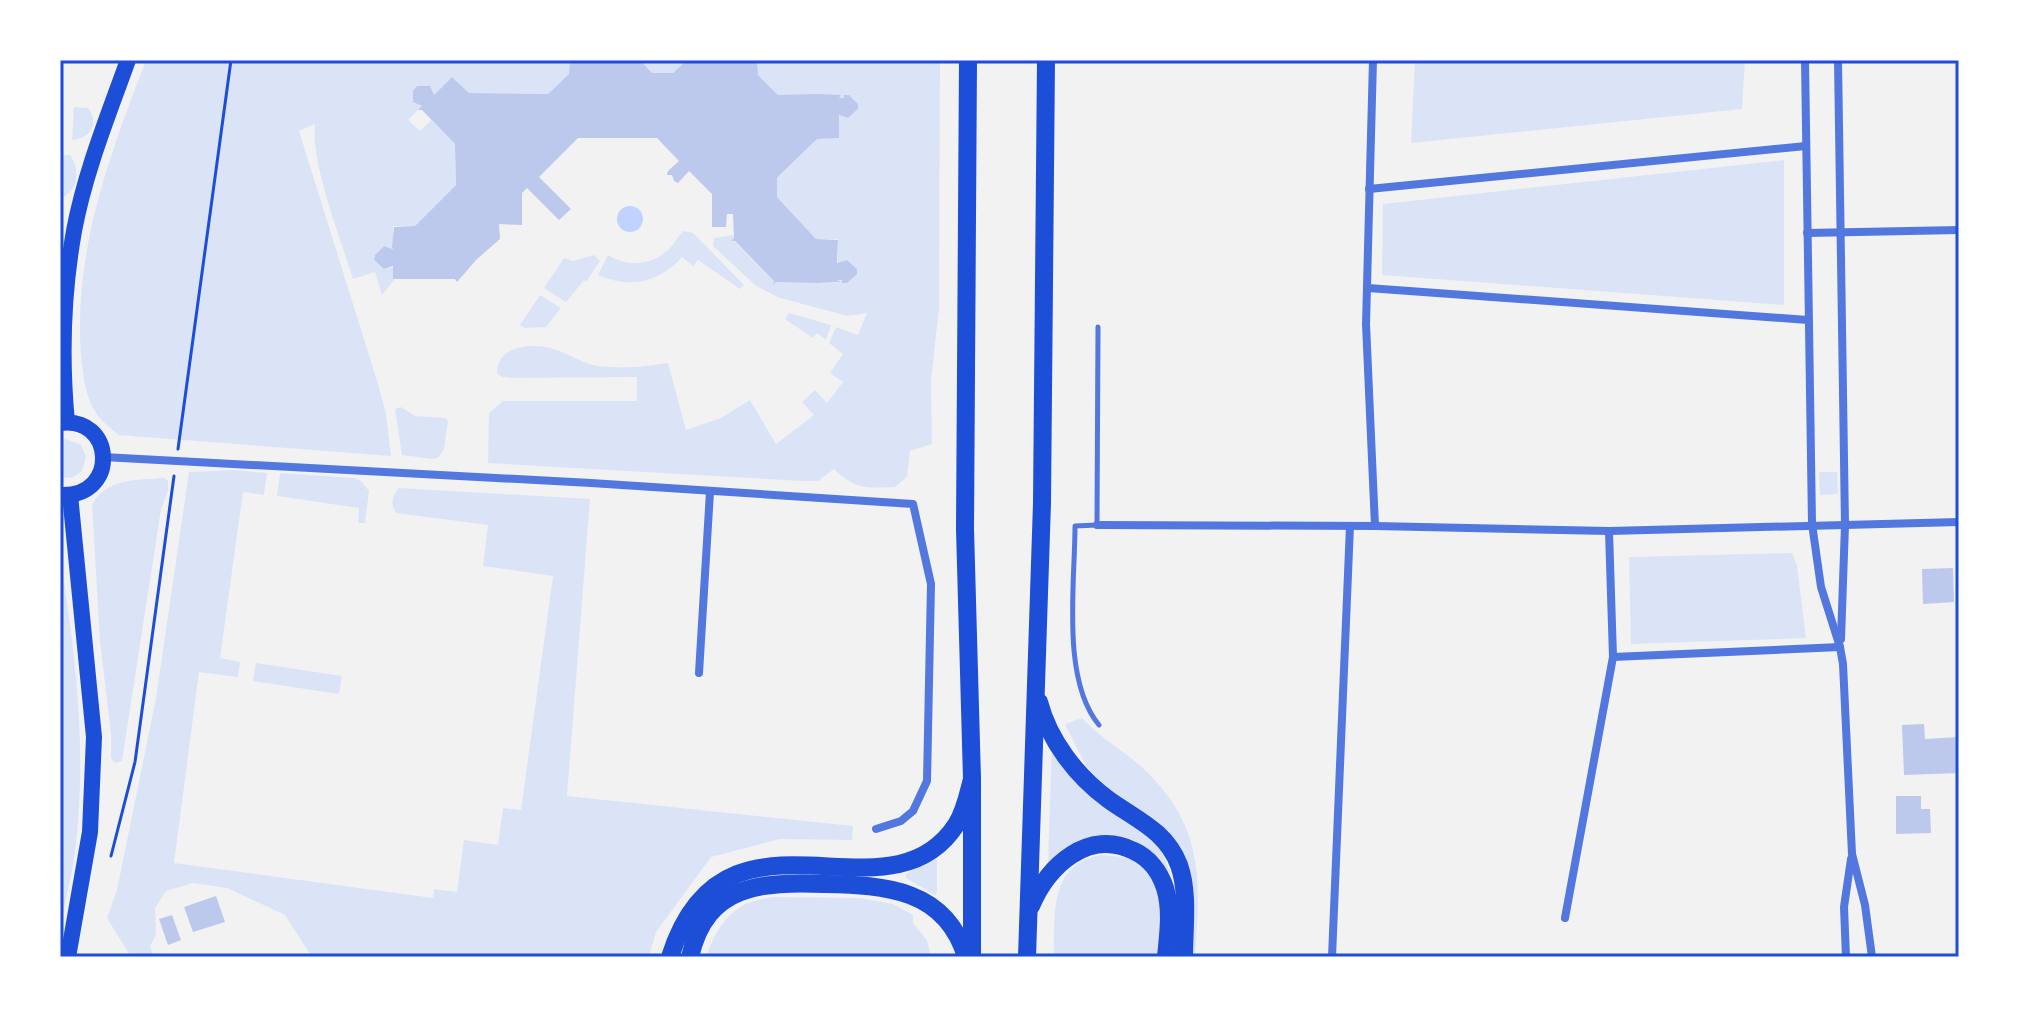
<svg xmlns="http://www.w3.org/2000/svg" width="2019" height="1017" viewBox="0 0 2019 1017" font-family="'Space Grotesk',sans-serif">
  <rect width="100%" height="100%" fill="#f2f2f2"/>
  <!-- green -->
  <g fill="#dbe4f7">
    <path d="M146,60h424l-1,14 -21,20 -79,-1 -17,-16 -18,18 -4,-9h-13l-4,3v13l9,4 -14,14 12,11 11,-11 24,24 1,41 -41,41h-22l1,24 -10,-4 -9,10 -1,4 10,9 10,-2v13l-12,15 -7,-23 -22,7c-12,-39 -43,-118 -38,-155l-16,7 79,253 8,30 5,42 -273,-21c-7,-7 -17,-14 -22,-22 -11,-17 -13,-38 -15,-58 -8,-103 29,-201 65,-295z"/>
    <path d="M640,60h47l-14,13h-21z"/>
    <path d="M757,60h183l-1,249 -8,72 1,63 -22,7 -3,26 -12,10c-28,1 -40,3 -61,-18l-16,12h-16l-314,-18 1,-50 14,-12h134v-24l-124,1 -10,-1 -6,-3c-2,-30 39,-32 60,-24 14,5 25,13 41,16 24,3 46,1 70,-3l18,67 35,-12 29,-18 26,44 38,-29 -12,-13 13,-12 12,13 16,-21 -13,-9 13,-19 -14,-11 7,-16 22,8 9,-22 -19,3 -68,-18 -24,-12 -43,-40 1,-8 20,-3 -1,5 42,42 63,1v-3h4l1,3h4l9,-9 1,-4 -10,-10 -9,3v-24h-22l-39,-42 -1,-17 41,-41 22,-1v-23l9,3 10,-9v-4l-9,-10h-5v3h-5v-3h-61l-20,-20z"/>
    <path d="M1415,60h330l-3,49 -331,34z"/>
    <path d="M74,107l14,1c12,15 2,31 -16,32z"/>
    <path d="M60,155h10c11,16 8,36 -10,44z"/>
    <path d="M1784,160v145l-402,-30 1,-71z"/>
    <path d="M684,231l9,2 51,52 -4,4 -42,-29 -5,6 -11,-9c-23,26 -52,32 -84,18l10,-20c20,12 42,11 60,-5 7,-6 9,-14 16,-19z"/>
    <path d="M594,255l6,6 -14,21 -2,-2 -18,22 -22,-14 20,-30 9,3z"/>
    <path d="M540,295l21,13 -15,19 -21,1 -5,-3z"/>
    <path d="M789,313l42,12 -5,15 -9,-7 -4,5 -28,-19z"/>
    <path d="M401,407l14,9 31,2 2,3 -4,28 -6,9 -6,1 -30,-4 -7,-46z"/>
    <path d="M66,439l15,6 5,11 -4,15 -10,7 -12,-1v-36z"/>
    <path d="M232,470l35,3 -3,22 -21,-3 -23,166 20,4 -2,15 -39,-5 -25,191 259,35 1,-9 23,3 7,-52 34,5 5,-37 18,2 32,-234 -70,-10 5,-41 -92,-12c-6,-10 -4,-17 3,-25l191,11 -23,297 286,30 -1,14 -72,-1 -69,18 -55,75 -7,25h-337l-27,-42 -58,-27 -34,-5 -27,8 -11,17 1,27 -6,11 4,11h-23l-24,-39 10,-28 39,-192 33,-226z"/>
    <path d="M1819,472h18l1,22 -18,1z"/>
    <path d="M280,473l74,5 7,3 8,10 -4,32h-7l1,-15 -82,-12z"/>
    <path d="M164,478l4,3v10l-7,18 -39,252 -7,2 -4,-5v-23l-11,-94 -8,-136c14,-27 45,-25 72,-27z"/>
    <path d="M1792,553l5,12 9,73 -175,6 -2,-87z"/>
    <path d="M60,556c15,93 27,192 16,287 -3,28 -10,56 -16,84z"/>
    <path d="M256,663l86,13 -3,18 -86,-13z"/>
    <path d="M1082,718c19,21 46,35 66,55 57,57 52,111 47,184h-3l1,-71 -107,-120 -21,-42z"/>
    <path d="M1052,740l81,84 26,23 13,28 -16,-17 -19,-15 -89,23z"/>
    <path d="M1101,855c8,1 17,1 25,3 41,13 35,66 33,99h-105c1,-41 -6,-93 47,-102z"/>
    <path d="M934,858l3,3v31l-2,3 -29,-17v-4z"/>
    <path d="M772,897l88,1 33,6 20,11v8l14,17 4,17h-224c5,-21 19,-44 39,-53 8,-4 18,-5 26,-7z"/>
  </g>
  <!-- water -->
  <circle fill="#bfd3fe" cx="630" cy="219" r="13"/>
  <!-- building -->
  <g fill="#bdc9ec">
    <path d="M570,60h70l12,13h21l14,-13h70l1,15 20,20 40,-1 23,1 -2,3h5v-3h5l9,9v5l-10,9 -9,-3v23l-22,1 -40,39v19l39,42 22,1 -1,23 10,-3 10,9v5l-10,9h-5v-3h-5l3,2 -23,1 -41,-1 -3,3 1,-4 -39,-40h-4l3,-3 -1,-24h-6l-1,13h-14v-33l-23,-23 -11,12 -4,-2 -2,-6h-5l1,-4 11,-10 -22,-23h-79l-39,39 32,32 -12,11 -32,-32 -5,5v32l-23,-1 1,15 -24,21 -19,22 -2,-3h-62v-13l-9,3 -10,-9 1,-5 9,-9 11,4 -3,-2 2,-21 21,-1 41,-41 -1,-41 -33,-34h-4l4,-4 -9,-4v-12l4,-4h13l4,9 18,-18 17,16 79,1 21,-20z"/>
    <path d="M1953,568l1,34 -31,2 -1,-35z"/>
    <path d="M1924,724l1,15 34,-2v36l-55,2 -2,-50z"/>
    <path d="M1896,796h25v13h9l1,24 -35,1z"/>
    <path d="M216,896l9,26 -32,10 -9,-25z"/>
    <path d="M172,915l9,25 -13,5 -9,-26z"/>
  </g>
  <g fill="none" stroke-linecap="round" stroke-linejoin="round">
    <!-- path -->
    <g stroke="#1d4ed8" stroke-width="3">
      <path d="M178,449l53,-389"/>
      <path d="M111,856l24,-94 39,-286"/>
    </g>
    <!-- service -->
    <path stroke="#5277de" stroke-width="5" d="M1098,327l-1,198 -22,1c0,58 -14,153 24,199"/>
    <!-- minor -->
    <g stroke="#5277de" stroke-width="8">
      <path d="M1373,60l-7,264 9,202"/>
      <path d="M1805,60l7,464 9,63 19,60 3,17 9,190 13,51 7,52"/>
      <path d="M1838,60l7,465 -4,114"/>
      <path d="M1369,189l437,-43"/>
      <path d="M1807,233l152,-3"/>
      <path d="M1368,288l440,32"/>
      <path d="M103,457l488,26 322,21 18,80 -4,197 -14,30 -12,10 -25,8"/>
      <path d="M1097,525l278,1 234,5 350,-9"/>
      <path d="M1613,657l227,-10"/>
      <path d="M699,673l11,-181"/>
      <path d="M1565,918l48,-261 -4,-126"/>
      <path d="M1332,957l18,-431"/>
      <path d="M1846,957l-2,-50 7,-48"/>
    </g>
    <!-- secondary -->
    <g stroke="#1d4ed8" stroke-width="16">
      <path d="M67,422c-6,-63 -4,-129 7,-191 11,-59 34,-115 54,-171"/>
      <path d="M60,423c54,-8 60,73 2,72"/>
      <path d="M68,957l22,-125 4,-95 -24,-242"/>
    </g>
    <!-- primary -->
    <g stroke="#1d4ed8" stroke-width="18">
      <path d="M968,60l-3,469 7,250v178"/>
      <path d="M1039,702c10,38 37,74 70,98 28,20 57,31 70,65 10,28 5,63 5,92"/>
      <path d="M1031,906c17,-40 57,-78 103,-55 15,7 26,21 31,37 7,22 3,47 1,69"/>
      <path d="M1027,957l15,-454 4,-443"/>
    </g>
    <!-- trunk -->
    <g stroke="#1d4ed8" stroke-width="18">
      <path d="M670,957c55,-173 217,-27 286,-132 9,-14 12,-31 16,-46"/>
      <path d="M690,957c17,-74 72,-75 135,-73 60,1 121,5 141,73"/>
    </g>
  </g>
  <!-- border -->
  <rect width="2019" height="1017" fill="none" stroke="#ffffff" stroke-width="124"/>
  <rect x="62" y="62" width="1895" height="893" fill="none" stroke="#1d4ed8" stroke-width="3"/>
</svg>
